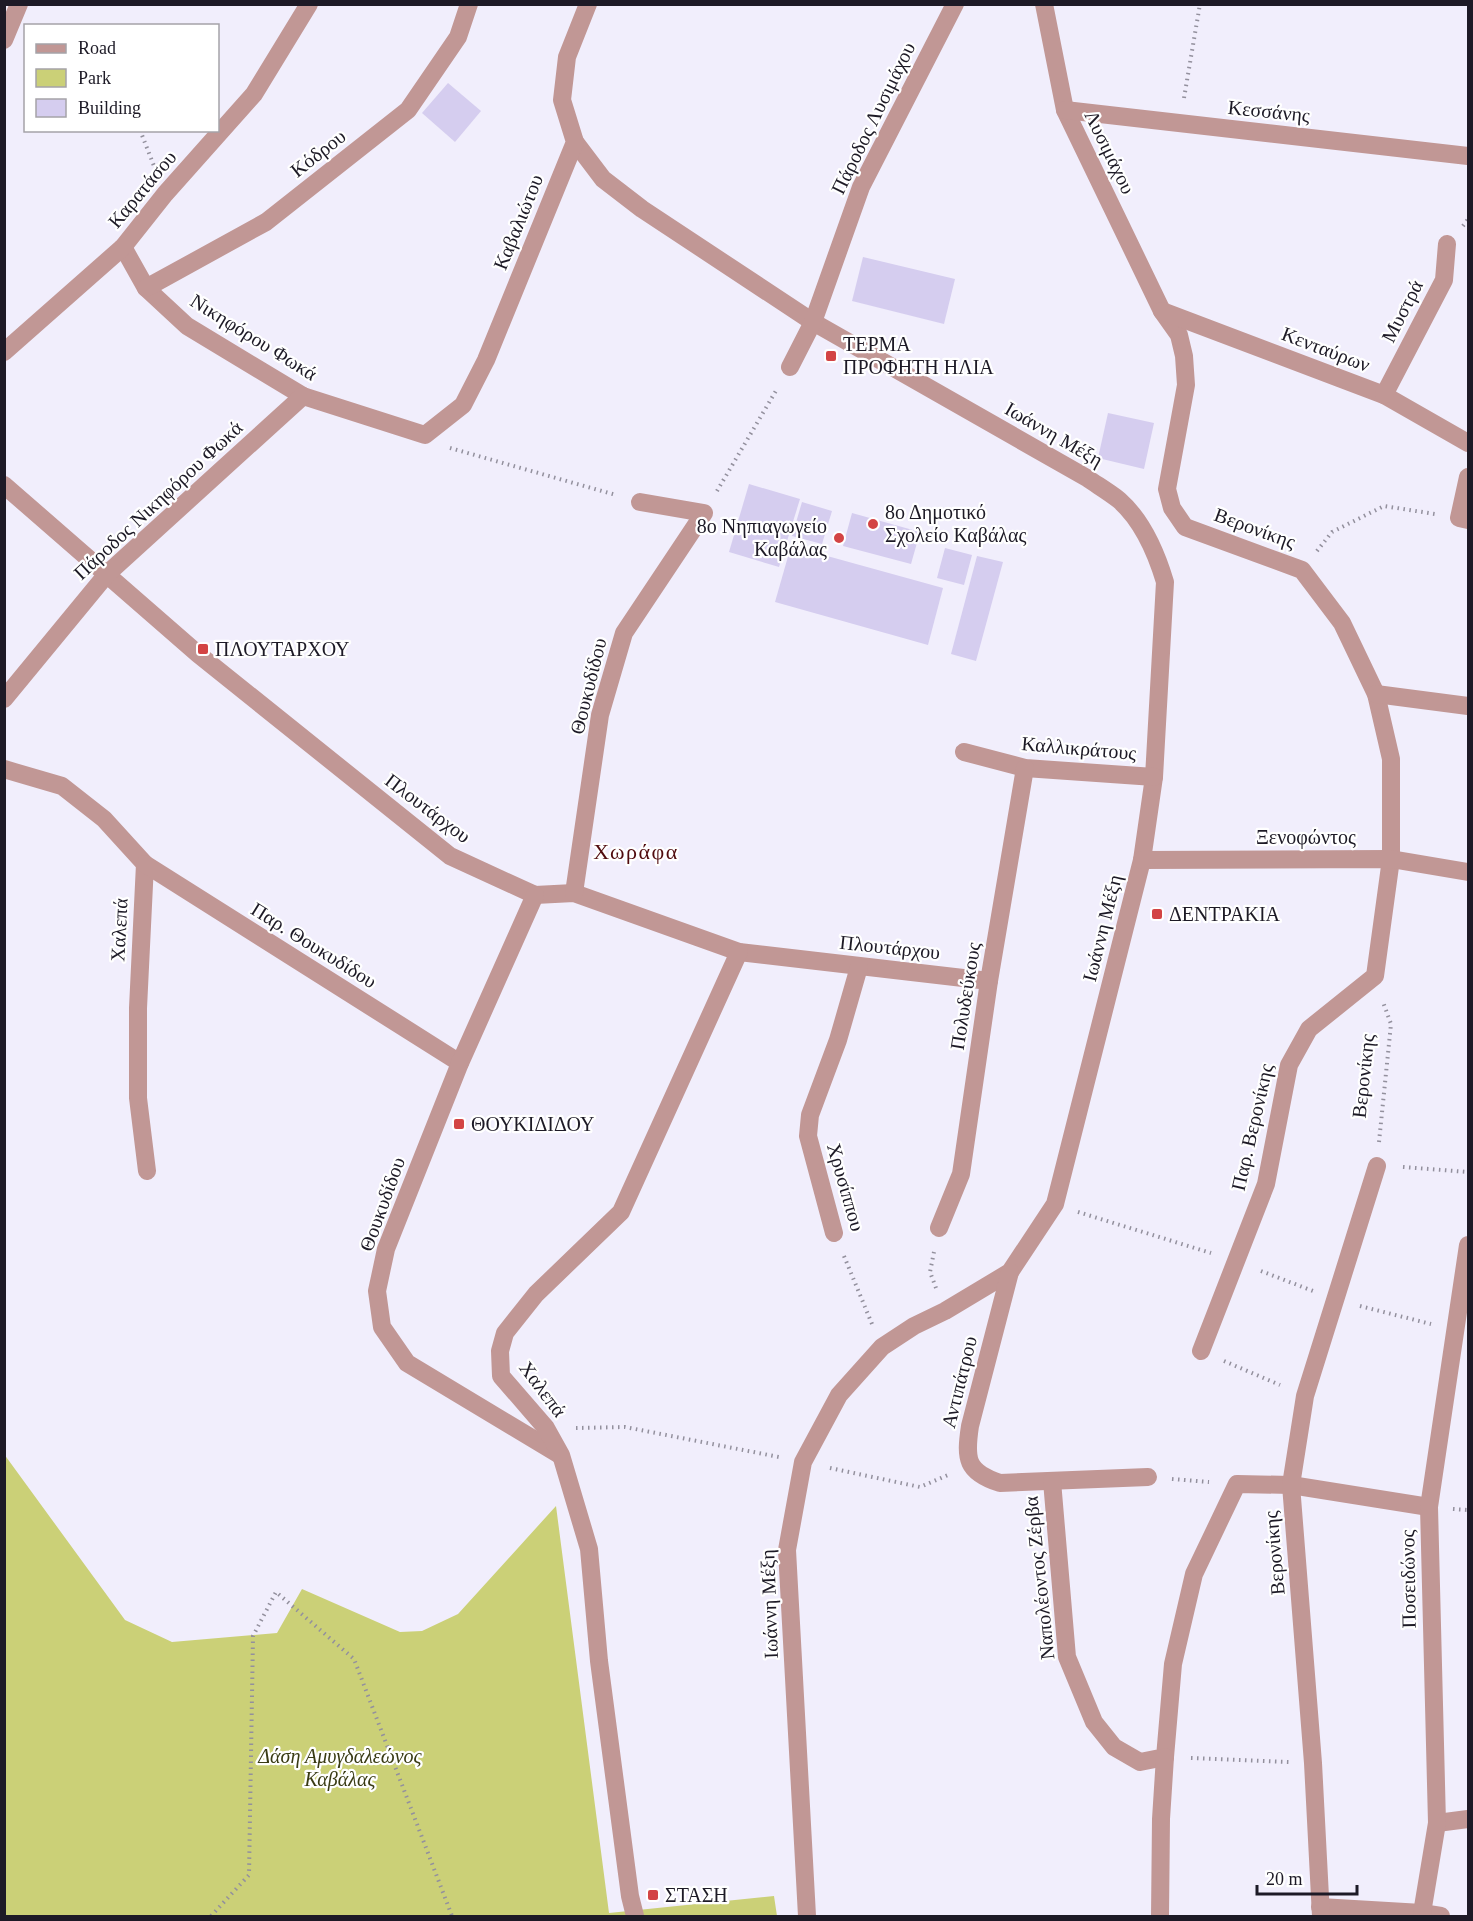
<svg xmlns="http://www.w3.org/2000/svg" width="1473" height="1921" viewBox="0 0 1473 1921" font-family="Georgia,serif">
  <rect width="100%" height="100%" fill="#f1eefc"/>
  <!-- green -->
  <path fill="#cbd077" d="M4,1454l121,166 47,22 105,-9 25,-44 98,43 22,-1 36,-17 98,-108 53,407 165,-17 3,20h-772z"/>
  <!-- building -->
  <g fill="#d5cdef">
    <path d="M448,83l33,28 -26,31 -33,-29z"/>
    <path d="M863,257l92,22 -11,45 -92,-23z"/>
    <path d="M1108,413l46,10 -10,46 -46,-11z"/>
    <path d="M749,484l51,15 -21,68 -50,-15z"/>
    <path d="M802,502l30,9 -10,33 -30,-8z"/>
    <path d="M852,513l68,19 -9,32 -68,-18z"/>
    <path d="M791,546l152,42 -15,57 -153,-43z"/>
    <path d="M945,548l27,7 -8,30 -27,-7z"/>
    <path d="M977,556l26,6 -27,99 -25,-7z"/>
  </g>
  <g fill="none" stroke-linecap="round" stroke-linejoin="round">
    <!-- path -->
    <g stroke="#93909d" stroke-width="4" stroke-dasharray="1.5 4.5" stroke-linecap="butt">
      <path d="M1184,98l16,-94"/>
      <path d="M140,130l14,36"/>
      <path d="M1463,226l5,-7"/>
      <path d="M450,448l166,47"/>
      <path d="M717,491l60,-102"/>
      <path d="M1317,551l15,-19 52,-26 51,8"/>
      <path d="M1379,1142l12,-118 -8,-22"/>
      <path d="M1403,1167l65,5"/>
      <path d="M1078,1212l133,41"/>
      <path d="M934,1252l-4,20 6,16"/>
      <path d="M844,1256l28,68"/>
      <path d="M1261,1271l52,20"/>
      <path d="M1360,1306l71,18"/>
      <path d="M1224,1361l56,24"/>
      <path d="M576,1428l49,-1 154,30"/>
      <path d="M830,1468l90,19 28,-12"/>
      <path d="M1172,1479l37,3"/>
      <path d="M1453,1509l15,1"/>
      <path d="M1191,1758l98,4"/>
      <path d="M211,1916l38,-41 4,-239 23,-44 78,67 98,257"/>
    </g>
    <!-- minor -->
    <g stroke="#c19795" stroke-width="18">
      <path d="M1044,4l21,106 97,201 17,24 5,21 2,29 -19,104 5,19 13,19 117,43 40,53 34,71 15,65v100l-16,117 -66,53 -20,36 -23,119 -65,167"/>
      <path d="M4,40l15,-36"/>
      <path d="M1065,110l403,46"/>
      <path d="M575,142l28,37 39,30 171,113 274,156c10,7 22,14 32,22 24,21 37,52 46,82l-11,195 -12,83 -87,344 -45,68 -65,39 -31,15 -32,21 -43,48 -36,67 -16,88 20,366"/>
      <path d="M123,247l23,41 41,38 116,70 122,39 38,-30 23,-45 89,-218 -13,-42 5,-43 21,-53"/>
      <path d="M146,288l120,-66 142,-112 50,-73 11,-33"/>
      <path d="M1162,311l222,84 84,48"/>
      <path d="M4,352l119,-105 42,-53 89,-100 55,-90"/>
      <path d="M790,367l23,-45 48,-135 94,-183"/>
      <path d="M1384,395l60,-115 3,-36"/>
      <path d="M1468,477l-9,41 9,2"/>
      <path d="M4,485l194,169 252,202 85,39 39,-2 165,59 250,29"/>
      <path d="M1376,694l92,12"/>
      <path d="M4,699l103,-125 196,-178"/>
      <path d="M964,752l61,16 129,9"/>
      <path d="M4,769l58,17 42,33 41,45 -7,144v90l9,73"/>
      <path d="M1142,860l249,-1 77,13"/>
      <path d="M145,864l315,199"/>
      <path d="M574,893l26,-178 24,-82 80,-120 -64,-11"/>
      <path d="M535,895l-75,168 -74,186 -9,42 5,36 25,36 153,92"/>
      <path d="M939,1228l22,-54 28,-193 36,-213"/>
      <path d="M834,1233l-26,-97 2,-21 28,-75 21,-73"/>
      <path d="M1010,1272l-40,154c-5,33 -4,46 30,57l148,-6"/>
      <path d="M1052,1481l15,176 27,65 20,25 26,15 25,-5 8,-93 21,-90 43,-90 54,1 138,22"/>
      <path d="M1437,1823l31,-4"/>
      <path d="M1320,1907l102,6 19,3"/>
      <path d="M1422,1913l15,-90 -8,-316 39,-262"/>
      <path d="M635,1916l-5,-20 -31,-235 -10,-112 -28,-94 -15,-27 -45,-52 -1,-25 5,-18 31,-39 85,-82 118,-260"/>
      <path d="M1160,1916l1,-97 4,-62"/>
      <path d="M1321,1916l-8,-153 -22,-278 14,-89 72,-230"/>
    </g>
  </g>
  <!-- markers -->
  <g fill="#d34444" stroke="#fff" stroke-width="2">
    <rect x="825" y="350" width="12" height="12" rx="3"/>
    <circle cx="873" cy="524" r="6"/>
    <circle cx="839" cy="538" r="6"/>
    <rect x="197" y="643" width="12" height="12" rx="3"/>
    <rect x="1151" y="908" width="12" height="12" rx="3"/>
    <rect x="453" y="1118" width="12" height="12" rx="3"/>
    <rect x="647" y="1889" width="12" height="12" rx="3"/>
  </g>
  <g text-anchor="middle" stroke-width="4.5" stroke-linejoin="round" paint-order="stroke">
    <!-- street labels -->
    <g font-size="20" fill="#1d1a26" stroke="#fff">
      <text transform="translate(1269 111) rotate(6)" y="7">Κεσσάνης</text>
      <text transform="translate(873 118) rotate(-64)" y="7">Πάροδος Λυσιμάχου</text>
      <text transform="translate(1110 152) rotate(64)" y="7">Λυσιμάχου</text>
      <text transform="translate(318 153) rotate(-38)" y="7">Κόδρου</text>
      <text transform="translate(142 189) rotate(-50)" y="7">Καρατάσου</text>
      <text transform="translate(518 222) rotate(-68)" y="7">Καβαλιώτου</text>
      <text transform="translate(1402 311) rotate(-63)" y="7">Μυστρά</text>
      <text transform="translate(254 337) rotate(32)" y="7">Νικηφόρου Φωκά</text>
      <text transform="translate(1326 349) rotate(21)" y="7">Κενταύρων</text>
      <text transform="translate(1054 434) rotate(30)" y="7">Ιωάννη Μέξη</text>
      <text transform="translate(158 500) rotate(-43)" y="7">Πάροδος Νικηφόρου Φωκά</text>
      <text transform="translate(1255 528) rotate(20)" y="7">Βερονίκης</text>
      <text transform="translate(588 686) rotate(-76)" y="7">Θουκυδίδου</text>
      <text transform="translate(1079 748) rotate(5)" y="7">Καλλικράτους</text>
      <text transform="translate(428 808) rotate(37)" y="7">Πλουτάρχου</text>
      <text x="1306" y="844">Ξενοφώντος</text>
      <text transform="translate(1102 928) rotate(-76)" y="7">Ιωάννη Μέξη</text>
      <text transform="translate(119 930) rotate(-87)" y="7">Χαλεπά</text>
      <text transform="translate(314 945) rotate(32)" y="7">Παρ. Θουκυδίδου</text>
      <text transform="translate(890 947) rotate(6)" y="7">Πλουτάρχου</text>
      <text transform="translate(965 996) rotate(-81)" y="7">Πολυδεύκους</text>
      <text transform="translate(1363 1076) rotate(-84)" y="7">Βερονίκης</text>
      <text transform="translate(1252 1127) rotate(-77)" y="7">Παρ. Βερονίκης</text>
      <text transform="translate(846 1187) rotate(74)" y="7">Χρυσίππου</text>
      <text transform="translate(382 1204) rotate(-70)" y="7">Θουκυδίδου</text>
      <text transform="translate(959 1382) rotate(-76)" y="7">Αντιπάτρου</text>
      <text transform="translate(543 1389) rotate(53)" y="7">Χαλεπά</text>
      <text transform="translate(1274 1553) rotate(-95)" y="7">Βερονίκης</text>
      <text transform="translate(1039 1578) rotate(-96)" y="7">Ναπολέοντος Ζέρβα</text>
      <text transform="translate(1408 1579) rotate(-91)" y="7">Ποσειδώνος</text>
      <text transform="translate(769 1604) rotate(-92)" y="7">Ιωάννη Μέξη</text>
    </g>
    <!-- poi labels -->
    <g font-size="20" fill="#1d1a26" stroke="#fff" text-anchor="start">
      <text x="843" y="351">ΤΕΡΜΑ<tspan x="843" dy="23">ΠΡΟΦΗΤΗ ΗΛΙΑ</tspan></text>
      <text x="885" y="519">8ο Δημοτικό<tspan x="885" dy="23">Σχολείο Καβάλας</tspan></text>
      <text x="827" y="533" text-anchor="end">8ο Νηπιαγωγείο<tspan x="827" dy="23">Καβάλας</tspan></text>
      <text x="215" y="656">ΠΛΟΥΤΑΡΧΟΥ</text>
      <text x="1169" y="921">ΔΕΝΤΡΑΚΙΑ</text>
      <text x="471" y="1131">ΘΟΥΚΙΔΙΔΟΥ</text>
      <text x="665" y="1902">ΣΤΑΣΗ</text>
    </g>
    <!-- park labels -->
    <g font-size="20" font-style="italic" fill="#393b14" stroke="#fff">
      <text x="340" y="1763">Δάση Αμυγδαλεώνος<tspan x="340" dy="23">Καβάλας</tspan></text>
    </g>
    <!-- quarter labels -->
    <g font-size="22" letter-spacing="1.5" fill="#500b0e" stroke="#fff">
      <text x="636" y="859">Χωράφα</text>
    </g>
  </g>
  <!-- border -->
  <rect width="1473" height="1921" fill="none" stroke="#1d1a26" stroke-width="12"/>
  <!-- legend -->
  <rect x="24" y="24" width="195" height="108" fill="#ffffff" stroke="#a5a3a8" stroke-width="1.5"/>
  <rect x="36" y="44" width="30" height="9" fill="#c19795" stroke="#a5a3a8" stroke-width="1.5"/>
  <text x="78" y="54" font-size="18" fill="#1d1a26">Road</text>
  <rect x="36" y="69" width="30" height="18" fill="#cbd077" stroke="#a5a3a8" stroke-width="1.5"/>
  <text x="78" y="84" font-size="18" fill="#1d1a26">Park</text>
  <rect x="36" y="99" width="30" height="18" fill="#d5cdef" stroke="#a5a3a8" stroke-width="1.5"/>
  <text x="78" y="114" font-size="18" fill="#1d1a26">Building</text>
  <!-- scale -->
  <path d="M1257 1885v9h100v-9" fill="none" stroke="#1d1a26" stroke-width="3"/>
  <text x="1266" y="1885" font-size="18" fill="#1d1a26" stroke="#ffffff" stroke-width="4.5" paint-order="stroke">20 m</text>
</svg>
